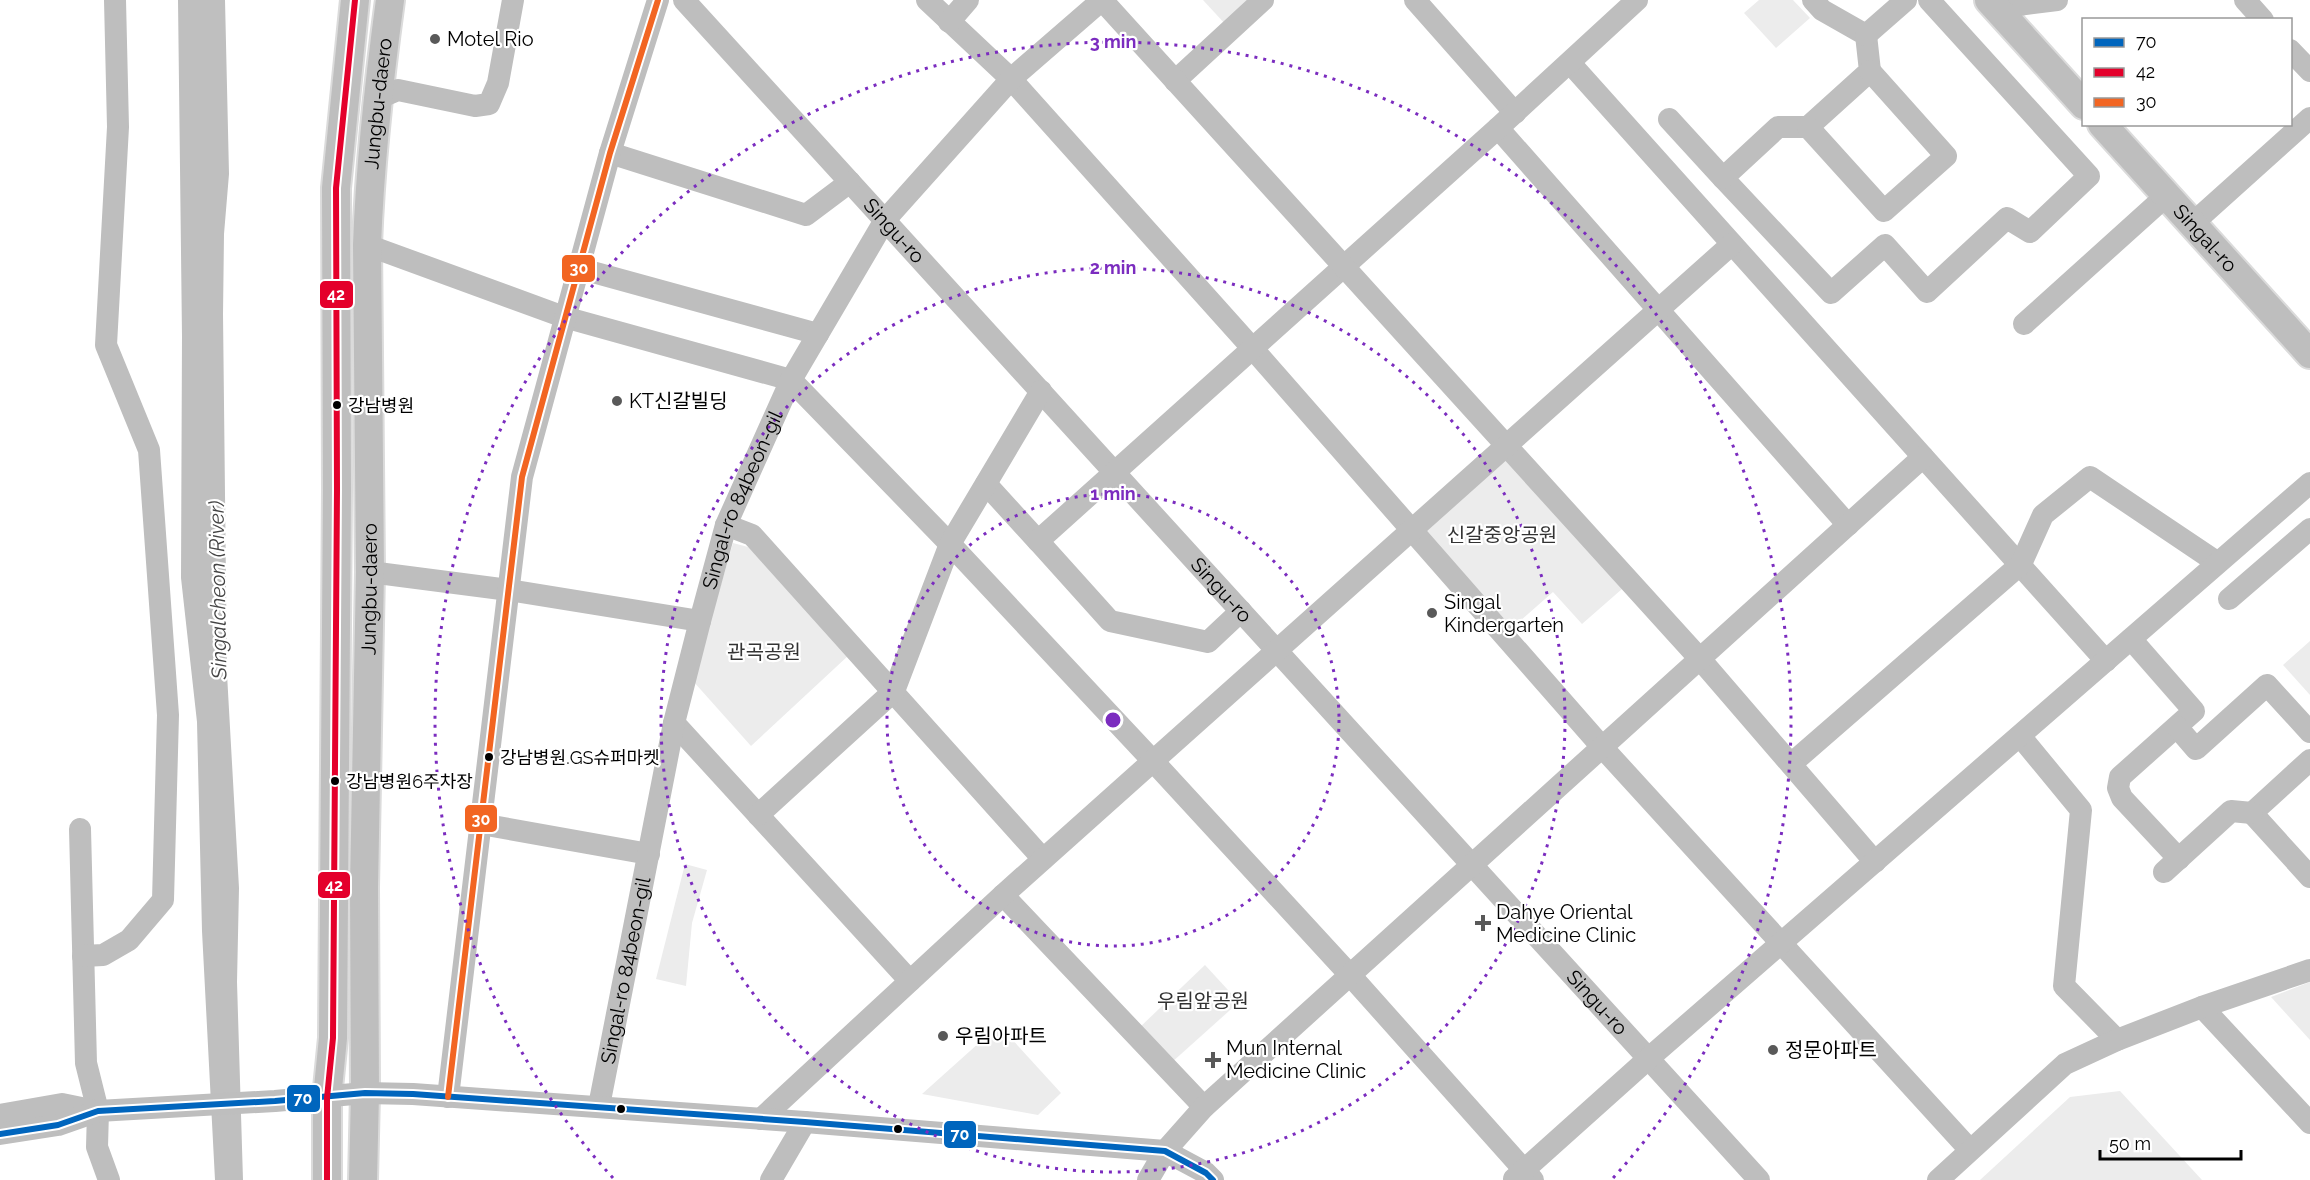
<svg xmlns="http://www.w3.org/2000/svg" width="2310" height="1180" viewBox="0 0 2310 1180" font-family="Raleway,'Noto Sans KR',sans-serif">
  <rect width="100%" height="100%" fill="#fff"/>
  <!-- green -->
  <g fill="#ececec">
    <path d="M1203,0h51l-27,26z"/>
    <path d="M1759,0h34l17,18 -34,30 -32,-35z"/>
    <path d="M1507,444l123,138 -48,42 -29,-32 -49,43 -94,-105z"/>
    <path d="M733,543l15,4 101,108 -98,91 -58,-65z"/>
    <path d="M2310,641v54l-27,-30z"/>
    <path d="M685,864l22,6 -15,53 -6,63 -30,-7z"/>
    <path d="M1205,965l34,37 -68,61 -33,-34z"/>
    <path d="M2310,982v58l-39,-43z"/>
    <path d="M999,1025l62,68 -23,22 -116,-21z"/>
    <path d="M2120,1091l82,89h-222l90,-83z"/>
  </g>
  <!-- water -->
  <path fill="#bfbfbf" d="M178,0h47l4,174 -5,60 -1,80 4,360 12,214 -2,94 6,198h-28l-13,-249 -5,-209 -16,-144 1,-242z"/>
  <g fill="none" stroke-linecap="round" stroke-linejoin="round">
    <!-- major casing -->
    <g stroke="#dbdbdb" stroke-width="32">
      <g id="major">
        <path d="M1989,0l95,105"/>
        <path id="s3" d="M2102,124l208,230"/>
        <path d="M327,1180v-82l6,-60 4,-548 -1,-302 19,-188"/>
        <path id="s4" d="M363,1180l2,-87 -1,-206 6,-315 -3,-327c3,-83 12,-164 23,-245"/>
      </g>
    </g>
    <!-- minor -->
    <g stroke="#bebebe" stroke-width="22">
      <path id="s1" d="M684,0l1075,1180"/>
      <path d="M927,0l84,79 242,270 349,398 368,403"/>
      <path d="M1415,0l100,113"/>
      <path d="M1813,0l9,10 44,25 4,36 -62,56h-30l-55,51 108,115 54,-48 42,47 80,-74 23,14 59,-56 -160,-176"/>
      <path d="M2245,0l18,20"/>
      <path d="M1996,8l61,-8"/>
      <path d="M949,22l19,-22"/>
      <path d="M1866,35l40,-35"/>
      <path d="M2290,50l20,21"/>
      <path d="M1570,63l536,598"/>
      <path d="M1175,81l88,-81"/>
      <path d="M377,99l21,-9 77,16 14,-2 9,-21 15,-83"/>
      <path d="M1669,119l54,59"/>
      <path d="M1808,127l76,84 62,-55 -76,-85"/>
      <path d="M1498,128l350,397"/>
      <path d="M610,153l196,62 44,-33"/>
      <path d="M2192,224l118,-106"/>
      <path d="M367,245l197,72 227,63 159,164 203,217 197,214 183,205"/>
      <path d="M578,268l240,66"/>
      <path d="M2024,324l142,-128"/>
      <path d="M986,484l52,57"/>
      <path d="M726,525l26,10 291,324"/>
      <path d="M370,572l139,18 191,31"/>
      <path d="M2229,599l81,-70"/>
      <path d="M1241,611l-33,31 -98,-21 -72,-80 460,-413 139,-128"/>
      <path d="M2131,639l63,72 -74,66 -2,11 4,10 57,61"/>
      <path d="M674,723l236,258"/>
      <path d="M2177,727l19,22 71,-64 43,47"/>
      <path d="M2020,736l61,74 -17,176 53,54"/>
      <path d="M2310,760l-58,53 58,64"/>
      <path d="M1791,764l230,-200 22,-49 47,-38 122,82"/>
      <path d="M758,815l136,-124 56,-147 91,-153"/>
      <path d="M481,824l168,30"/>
      <path d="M80,829l6,234 12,48 -1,36 12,33"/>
      <path d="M2164,872l67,-61 21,2"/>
      <path d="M1003,895l201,212"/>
      <path d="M83,956l20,-1 26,-15 34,-40 5,-185 -19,-265 -43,-105 12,-218 -3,-127"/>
      <path d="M2202,1007l108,116"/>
      <path d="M448,1097l74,-620 88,-324 48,-153"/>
      <path id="s2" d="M599,1106l75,-383 26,-102 26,-96 65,-145 94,-160 126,-141 91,-79 598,659 175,203"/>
      <path d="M0,1115l62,-11 34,7"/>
      <path d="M761,1119l242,-224 729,-651"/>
      <path d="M0,1134l58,-9 40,-14 177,-10 90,-8 48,1 392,28 360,29 41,22 7,7"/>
      <path d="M1514,1179l135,-121 661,-575"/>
      <path d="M771,1180l34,-58"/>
      <path d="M1148,1180l17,-29 39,-44 719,-650"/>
      <path d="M1938,1180l127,-116 52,-24 85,-33 108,-37"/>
    </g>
    <!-- major -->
    <use href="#major" stroke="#bebebe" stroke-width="28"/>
    <!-- bus-1 casing -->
    <g stroke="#fff" stroke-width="10">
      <path id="bus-1" d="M0,1134l58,-9 40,-14 177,-10 90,-8 48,1 392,28 360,29 41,22 7,7"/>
    </g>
    <!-- bus-2 casing -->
    <g stroke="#fff" stroke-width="10">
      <path id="bus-2" d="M327,1180v-82l6,-60 4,-548 -1,-302 19,-188"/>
    </g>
    <!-- bus-3 casing -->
    <g stroke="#fff" stroke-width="10">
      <path id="bus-3" d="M448,1097l74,-620 88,-324 48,-153"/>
    </g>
    <!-- bus-1 -->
    <use href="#bus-1" stroke="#0065bd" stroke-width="6"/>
    <!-- bus-2 -->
    <use href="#bus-2" stroke="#e4002b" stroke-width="6"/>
    <!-- bus-3 -->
    <use href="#bus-3" stroke="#f26522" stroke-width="6"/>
  </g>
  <!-- distance rings -->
  <g fill="none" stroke="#7b2cbf" stroke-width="3" stroke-dasharray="3 6">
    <circle cx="1113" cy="720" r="226"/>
    <circle cx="1113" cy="720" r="452"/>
    <path d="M613 1178A678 678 0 1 1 1613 1178"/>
  </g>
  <!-- markers -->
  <g fill="#595959" stroke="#fff" stroke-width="2">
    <circle cx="435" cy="39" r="6"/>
    <circle cx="617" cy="401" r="6"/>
    <circle cx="1432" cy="613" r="6"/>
    <path d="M1480 914h6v6h6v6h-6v6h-6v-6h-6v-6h6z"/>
    <circle cx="943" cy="1036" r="6"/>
    <circle cx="1773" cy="1050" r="6"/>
    <path d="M1210 1051h6v6h6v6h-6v6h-6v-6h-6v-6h6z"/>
  </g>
  <g fill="#000" stroke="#fff" stroke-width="2">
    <circle cx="337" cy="405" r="5"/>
    <circle cx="489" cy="757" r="5"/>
    <circle cx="335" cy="781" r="5"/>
    <circle cx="621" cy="1109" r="5"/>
    <circle cx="898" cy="1129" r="5"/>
  </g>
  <g text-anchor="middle" stroke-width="4.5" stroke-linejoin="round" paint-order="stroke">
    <!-- bus labels -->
    <g font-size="18" fill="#000" stroke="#fff" text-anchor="start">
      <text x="348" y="412">강남병원</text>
      <text x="500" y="764">강남병원.GS슈퍼마켓</text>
      <text x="346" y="788">강남병원6주차장</text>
    </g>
    <!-- poi labels -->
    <g font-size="20" fill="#000" stroke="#fff" text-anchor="start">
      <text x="447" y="46">Motel Rio</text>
      <text x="629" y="408">KT신갈빌딩</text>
      <text x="1444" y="609">Singal<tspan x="1444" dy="23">Kindergarten</tspan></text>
      <text x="1496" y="919">Dahye Oriental<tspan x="1496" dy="23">Medicine Clinic</tspan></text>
      <text x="955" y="1043">우림아파트</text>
      <text x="1226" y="1055">Mun Internal<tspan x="1226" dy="23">Medicine Clinic</tspan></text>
      <text x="1785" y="1057">정문아파트</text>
    </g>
    <!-- street labels -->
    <g font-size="20" fill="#000" stroke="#fff">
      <text dy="7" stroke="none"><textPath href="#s4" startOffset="1077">Jungbu-daero</textPath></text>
      <text dy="7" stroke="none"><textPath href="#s1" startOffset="312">Singu-ro</textPath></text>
      <text dy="7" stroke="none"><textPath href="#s3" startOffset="154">Singal-ro</textPath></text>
      <text dy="7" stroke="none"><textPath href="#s2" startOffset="624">Singal-ro 84beon-gil</textPath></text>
      <text dy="7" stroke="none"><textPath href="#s4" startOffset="591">Jungbu-daero</textPath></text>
      <text dy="7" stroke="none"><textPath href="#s1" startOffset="798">Singu-ro</textPath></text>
      <text dy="7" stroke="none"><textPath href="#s2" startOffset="138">Singal-ro 84beon-gil</textPath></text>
      <text dy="7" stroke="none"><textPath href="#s1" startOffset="1356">Singu-ro</textPath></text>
    </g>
    <!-- park labels -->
    <g font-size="20" fill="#333" stroke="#fff">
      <text x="1502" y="542">신갈중앙공원</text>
      <text x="764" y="659">관곡공원</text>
      <text x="1203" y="1008">우림앞공원</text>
    </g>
    <!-- water labels -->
    <g font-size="21" font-style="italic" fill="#444" stroke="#fff">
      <text transform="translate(218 590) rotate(-91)" y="7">Singalcheon (River)</text>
    </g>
  </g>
  <circle cx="1113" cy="720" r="9" fill="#7b2cbf" stroke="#fff" stroke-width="3"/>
  <g font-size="18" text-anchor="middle" font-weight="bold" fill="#7b2cbf" stroke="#fff" stroke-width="4.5" stroke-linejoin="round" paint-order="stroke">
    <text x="1113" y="48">3 min</text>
    <text x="1113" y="274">2 min</text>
    <text x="1113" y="500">1 min</text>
  </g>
  <g stroke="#fff" stroke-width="2">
    <rect x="561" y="254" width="35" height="29" rx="6" fill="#f26522"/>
    <rect x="319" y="280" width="35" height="29" rx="6" fill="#e4002b"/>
    <rect x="464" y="804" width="34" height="29" rx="6" fill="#f26522"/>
    <rect x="317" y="871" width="34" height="28" rx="6" fill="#e4002b"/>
    <rect x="286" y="1084" width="35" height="29" rx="6" fill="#0065bd"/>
    <rect x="943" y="1120" width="34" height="29" rx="6" fill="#0065bd"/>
  </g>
  <g font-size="16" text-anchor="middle" font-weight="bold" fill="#fff">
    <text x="579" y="274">30</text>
    <text x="336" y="300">42</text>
    <text x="481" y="825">30</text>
    <text x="334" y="891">42</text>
    <text x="303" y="1104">70</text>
    <text x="960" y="1140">70</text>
  </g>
  <!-- legend -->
  <rect x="2082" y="18" width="210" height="108" fill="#ffffff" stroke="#999999" stroke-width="1.5"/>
  <rect x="2094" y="38" width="30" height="9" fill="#0065bd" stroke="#999999" stroke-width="1.5"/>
  <text x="2136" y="48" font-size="18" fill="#000000">70</text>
  <rect x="2094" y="68" width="30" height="9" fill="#e4002b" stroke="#999999" stroke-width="1.5"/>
  <text x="2136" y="78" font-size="18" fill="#000000">42</text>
  <rect x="2094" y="98" width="30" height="9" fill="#f26522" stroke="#999999" stroke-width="1.5"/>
  <text x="2136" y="108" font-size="18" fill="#000000">30</text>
  <!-- scale -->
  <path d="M2100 1150v9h141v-9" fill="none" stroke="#000000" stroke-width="3"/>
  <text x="2109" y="1150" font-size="18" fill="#000000" stroke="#ffffff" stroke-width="4.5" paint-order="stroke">50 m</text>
</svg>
